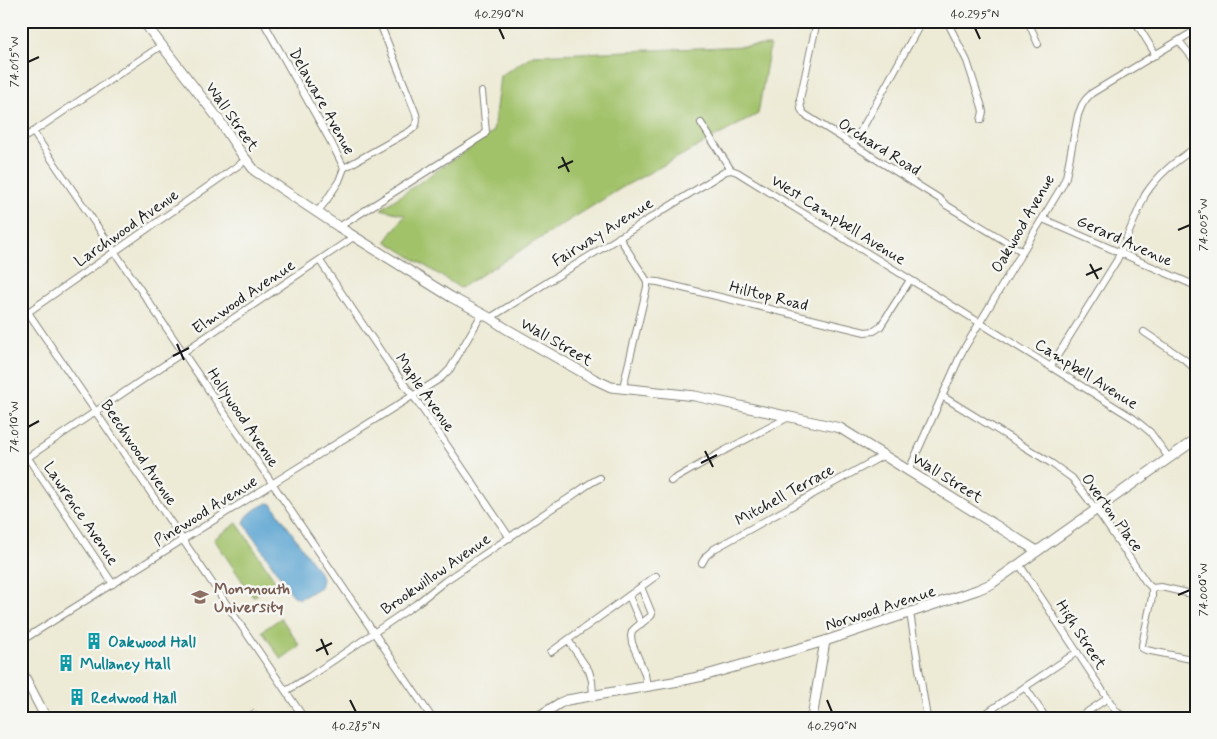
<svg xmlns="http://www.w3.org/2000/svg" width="1217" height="739" viewBox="0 0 1217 739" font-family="Mynerve,sans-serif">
  <rect width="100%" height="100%" fill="#f6f6f2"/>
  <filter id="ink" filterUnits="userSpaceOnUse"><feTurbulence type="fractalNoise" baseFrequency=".02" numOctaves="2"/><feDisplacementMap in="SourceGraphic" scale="10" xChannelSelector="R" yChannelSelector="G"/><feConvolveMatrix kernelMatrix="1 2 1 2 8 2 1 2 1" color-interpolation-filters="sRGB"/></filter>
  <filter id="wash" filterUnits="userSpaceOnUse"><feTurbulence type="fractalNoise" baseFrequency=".0096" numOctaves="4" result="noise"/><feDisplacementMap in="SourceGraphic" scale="20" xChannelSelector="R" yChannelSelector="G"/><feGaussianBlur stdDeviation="1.12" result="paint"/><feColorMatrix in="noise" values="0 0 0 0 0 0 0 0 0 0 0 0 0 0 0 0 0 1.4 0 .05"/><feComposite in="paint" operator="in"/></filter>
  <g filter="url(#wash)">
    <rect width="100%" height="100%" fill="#edead6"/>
    <!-- green -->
    <g fill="#a2c26b" stroke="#5f6f44">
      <path d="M770,45l-12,69 -135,73 -163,101 -74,-47 19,-26 -24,-6 112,-77 7,-56 33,-21z"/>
      <path d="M237,523l39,59 -23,15 -39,-58z"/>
      <path d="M281,618l19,28 -19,13 -19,-28z"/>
    </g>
    <!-- water -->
    <path fill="#5ca4d2" stroke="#3c6077" d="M268,503l4,1 2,3 47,68 1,5 -2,7 -15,9 -4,2h-4l-5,-4 -48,-71c2,-9 15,-17 24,-20z"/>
  </g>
  <g filter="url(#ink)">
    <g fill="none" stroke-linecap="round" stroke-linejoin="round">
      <!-- street casing -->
      <g stroke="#848379" stroke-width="8">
        <g id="street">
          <path d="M263,21l69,123 12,24"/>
          <path d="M817,21l-17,78 1,10 3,5 136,85 6,6 77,47"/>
          <path d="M947,21l20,40 15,46 1,5 -2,8"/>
          <path d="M1028,21l10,23"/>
          <path d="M1135,21l21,34"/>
          <path d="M1179,41l17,21"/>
          <path d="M701,123l30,47 6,2 396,246 17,14 19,26"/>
          <path d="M33,132l399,586"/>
          <path d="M21,140l141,-95"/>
          <path d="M853,145l69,-124"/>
          <path d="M317,212l9,-11 13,-20 5,-13 66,-37c7,-5 8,-9 6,-17l-37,-93"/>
          <path d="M1043,219l153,67"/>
          <path d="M339,227l145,-92 2,-3 -4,-40"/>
          <path d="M619,237l28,44 11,1 207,50 9,-1 6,-4 30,-47"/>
          <path d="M320,261l72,107 27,36 91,134"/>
          <path d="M21,302l283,416"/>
          <path d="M21,317l225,-157"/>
          <path d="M490,318l236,-147 5,-1"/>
          <path d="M1144,332l40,27 12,11"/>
          <path d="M1051,366l66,-106 28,-65c14,-22 30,-33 51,-48"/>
          <path d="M623,387l24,-100v-6"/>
          <path d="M942,396l109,67 21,15 29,38 45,66 6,6v9l-10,48v3l4,2 50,10"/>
          <path d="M28,458l85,126"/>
          <path d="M21,462l334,-226"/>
          <path d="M909,470l53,-118 100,-166 4,-9 12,-62 4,-10 4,-6 6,-6 104,-63"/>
          <path d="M671,481l51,-29 67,-35"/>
          <path d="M702,563l4,-7 8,-7 170,-94"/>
          <path d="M1019,564l97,147 9,7"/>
          <path d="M641,587l11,27 -1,2 -16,12 -3,3 -1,5 1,7 13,31 2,13"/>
          <path d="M1152,588l9,-1 35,8"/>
          <path d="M629,596l12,28"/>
          <path d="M910,613l17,105"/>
          <path d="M568,640l21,31 3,10 1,14"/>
          <path d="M21,641l420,-263 9,-9 32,-55"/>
          <path d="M551,652l105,-76"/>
          <path d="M1025,687l21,31"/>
          <path d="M286,691l23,-14 107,-73 29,-23 112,-76c14,-6 27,-20 43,-27"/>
          <path d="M247,718l6,-4"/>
          <path d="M979,718l98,-66"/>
          <path d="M1078,718l30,-20"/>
        </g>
      </g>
      <!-- secondary casing -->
      <g stroke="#848379" stroke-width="11">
        <g id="secondary">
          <path d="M143,21l74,96 24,36 14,18 84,56 112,70 39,21 15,10 89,51 17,8 84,9 145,32 197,123"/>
          <path d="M21,670l25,48"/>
          <path d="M536,718l24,-15 7,-3 112,-19 24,-5 122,-35 152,-51 14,-6 205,-145"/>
          <path d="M812,718l13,-77"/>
        </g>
      </g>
      <!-- street -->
      <use href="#street" stroke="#fff" stroke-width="6"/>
      <!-- secondary -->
      <use href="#secondary" stroke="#fff" stroke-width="9"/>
    </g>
  </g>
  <!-- ticks -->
  <path fill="none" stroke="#1c1c1c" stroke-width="2" d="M499,28l5,11M975,28l5,11M28,62l11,-5M562,157l7,15M558,168l15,-7M1178,230l12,-5M1090,264l8,15M1086,275l16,-7M177,344l7,16M173,356l16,-8M28,427l11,-6M705,451l8,16M701,463l16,-8M1178,595l12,-5M321,639l7,16M316,651l16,-8M350,700l6,12M827,700l5,12"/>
  <!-- icons -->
  <defs>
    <g id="university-bare" transform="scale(1.35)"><path d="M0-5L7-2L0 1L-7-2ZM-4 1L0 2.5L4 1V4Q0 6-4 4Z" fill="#8d6e63" stroke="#f6f6f2" stroke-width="2.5" paint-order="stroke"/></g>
    <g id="building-bare" transform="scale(1.35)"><path d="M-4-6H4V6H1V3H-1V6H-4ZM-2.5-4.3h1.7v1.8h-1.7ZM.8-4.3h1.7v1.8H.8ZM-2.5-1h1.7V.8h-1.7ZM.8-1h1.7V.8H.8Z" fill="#0f9aa8" stroke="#f6f6f2" stroke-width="2.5" paint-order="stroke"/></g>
  </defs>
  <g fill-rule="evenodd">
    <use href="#university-bare" x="200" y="597"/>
    <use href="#building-bare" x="94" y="641"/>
    <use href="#building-bare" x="66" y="663"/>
    <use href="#building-bare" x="77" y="697"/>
  </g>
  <g text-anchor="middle" stroke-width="5" stroke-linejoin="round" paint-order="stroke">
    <!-- street labels -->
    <g font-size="16" fill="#1c1c1c" stroke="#f6f6f2">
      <text transform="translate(323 101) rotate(61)" y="6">Delaware Avenue</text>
      <text transform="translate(233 116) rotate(55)" y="6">Wall Street</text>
      <text transform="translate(880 146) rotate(32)" y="6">Orchard Road</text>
      <text transform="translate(839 219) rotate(32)" y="6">West Campbell Avenue</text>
      <text transform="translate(1022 223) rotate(-60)" y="6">Oakwood Avenue</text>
      <text transform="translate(126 227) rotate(-35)" y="6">Larchwood Avenue</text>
      <text transform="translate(602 231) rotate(-32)" y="6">Fairway Avenue</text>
      <text transform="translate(1125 240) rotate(24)" y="6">Gerard Avenue</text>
      <text transform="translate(769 295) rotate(14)" y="6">Hilltop Road</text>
      <text transform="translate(243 296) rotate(-34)" y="6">Elmwood Avenue</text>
      <text transform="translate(557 341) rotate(30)" y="6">Wall Street</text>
      <text transform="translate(1087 373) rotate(32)" y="6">Campbell Avenue</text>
      <text transform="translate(426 392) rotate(55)" y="6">Maple Avenue</text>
      <text transform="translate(244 417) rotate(56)" y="6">Hollywood Avenue</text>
      <text transform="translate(140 452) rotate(56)" y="6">Beechwood Avenue</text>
      <text transform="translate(948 477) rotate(32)" y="6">Wall Street</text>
      <text transform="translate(784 494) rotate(-29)" y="6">Mitchell Terrace</text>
      <text transform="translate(205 510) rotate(-32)" y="6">Pinewood Avenue</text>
      <text transform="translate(1113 512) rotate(54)" y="6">Overton Place</text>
      <text transform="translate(82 513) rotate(56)" y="6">Lawrence Avenue</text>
      <text transform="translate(435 573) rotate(-35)" y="6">Brookwillow Avenue</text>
      <text transform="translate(880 607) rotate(-18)" y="6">Norwood Avenue</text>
      <text transform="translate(1082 634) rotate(57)" y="6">High Street</text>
    </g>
    <!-- education labels -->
    <g font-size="16" font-weight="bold" fill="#785e54" stroke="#f6f6f2" text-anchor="start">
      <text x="214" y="594">Monmouth<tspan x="214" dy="18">University</tspan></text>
    </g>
    <!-- culture labels -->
    <g font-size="16" font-weight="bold" fill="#0d838f" stroke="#f6f6f2" text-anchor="start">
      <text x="108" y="647">Oakwood Hall</text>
      <text x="80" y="669">Mullaney Hall</text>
      <text x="91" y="703">Redwood Hall</text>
    </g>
  </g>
  <!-- margin -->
  <rect width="1217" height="739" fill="none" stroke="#f6f6f2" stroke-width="55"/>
  <rect x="28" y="28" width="1162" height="684" fill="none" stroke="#1c1c1c" stroke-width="2"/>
  <g font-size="12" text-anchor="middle" fill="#1c1c1c">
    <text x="499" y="18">40.290°N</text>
    <text x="975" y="18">40.295°N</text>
    <text transform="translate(14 62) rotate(-90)" y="4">74.015°W</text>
    <text transform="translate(1203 225) rotate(-90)" y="4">74.005°W</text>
    <text transform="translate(14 427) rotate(-90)" y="4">74.010°W</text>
    <text transform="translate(1203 590) rotate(-90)" y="4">74.000°W</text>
    <text x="356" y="730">40.285°N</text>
    <text x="832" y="730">40.290°N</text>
  </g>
</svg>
